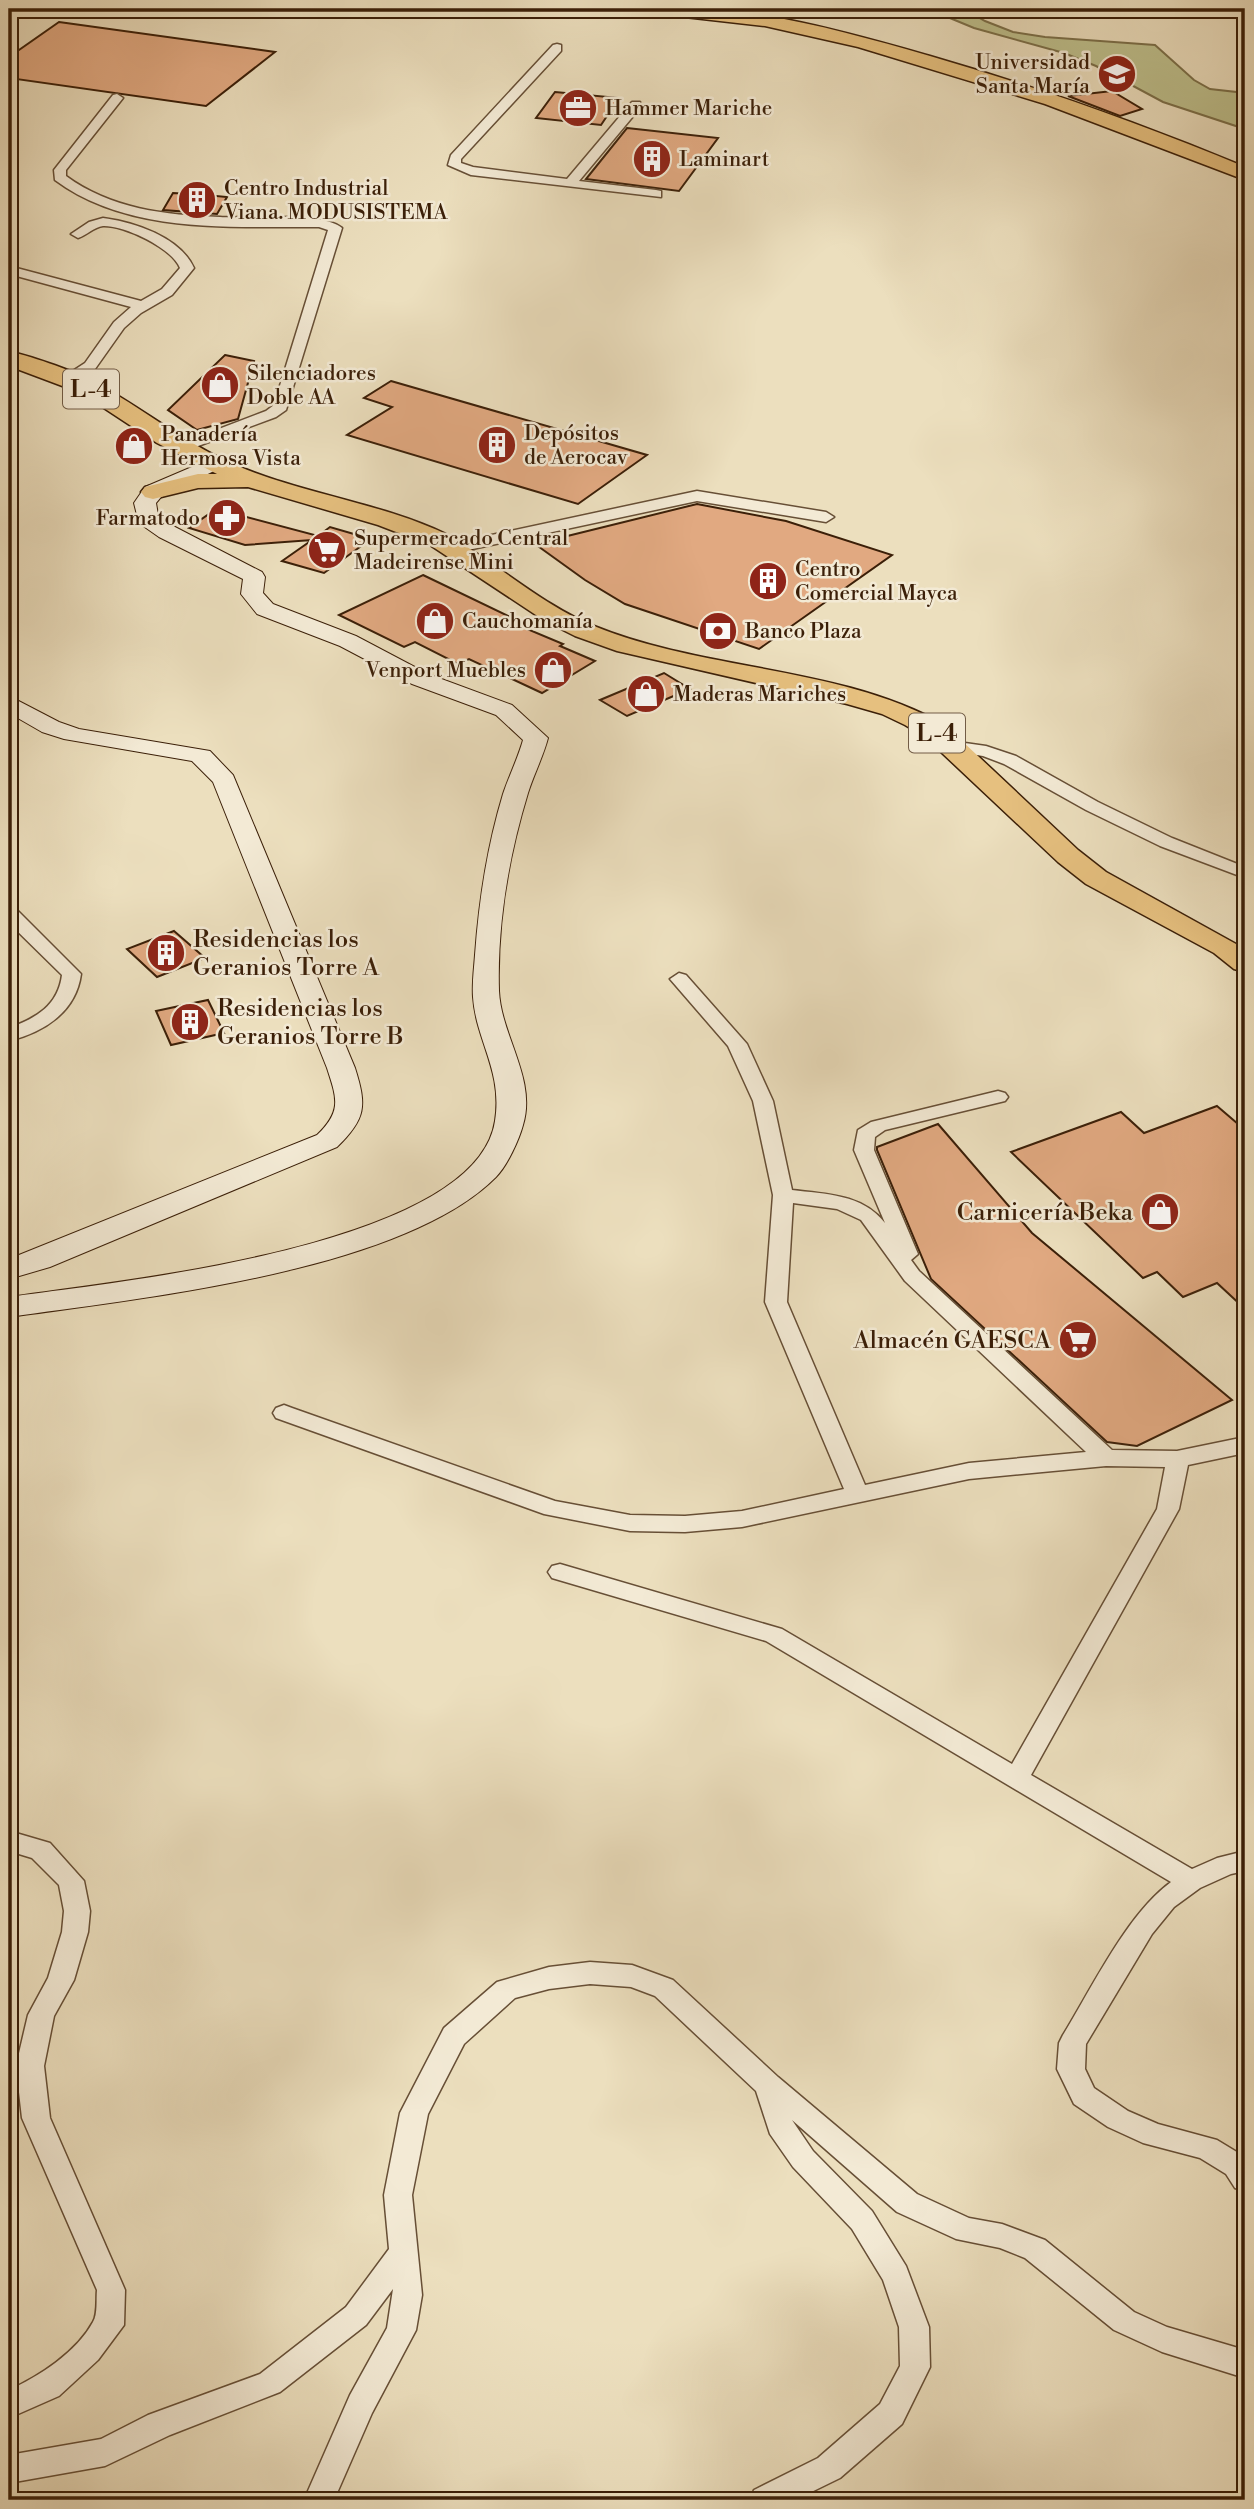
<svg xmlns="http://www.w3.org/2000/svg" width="1254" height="2509" viewBox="0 0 1254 2509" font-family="'Libre Bodoni',serif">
  <rect width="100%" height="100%" fill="#ecdfbe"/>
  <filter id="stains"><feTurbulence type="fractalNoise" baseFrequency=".00286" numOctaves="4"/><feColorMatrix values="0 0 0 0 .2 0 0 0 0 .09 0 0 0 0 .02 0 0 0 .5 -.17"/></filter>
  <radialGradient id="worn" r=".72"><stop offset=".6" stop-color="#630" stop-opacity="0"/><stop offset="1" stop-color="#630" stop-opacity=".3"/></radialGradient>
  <!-- green -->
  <path fill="#bec08d" stroke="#7c704a" stroke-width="2" d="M928,9h36l21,12 28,11 32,5 110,8 39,35 16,9 35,4v36l-82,-27 -67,-36 -32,-13 -90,-25z"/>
  <!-- building -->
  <g fill="#e1a981" stroke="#3b1f08" stroke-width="2">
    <path d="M59,22l216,30 -69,54 -197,-28v-21z"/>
    <path d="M1112,91l30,18 -22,7 -52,-20z"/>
    <path d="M555,92l64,6 -18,27 -65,-7z"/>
    <path d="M627,128l91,10 -39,53 -93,-12z"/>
    <path d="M173,193l33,2 21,2 -10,17 -54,-4z"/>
    <path d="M225,355l29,6 -16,58 -41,11 -29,-20z"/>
    <path d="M391,381l256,74 -69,49 -231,-69 45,-28 -28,-9z"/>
    <path d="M697,504l89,17 106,34 -133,94 -134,-45 -40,-24 -50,-36z"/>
    <path d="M216,509l102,27 12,-9 41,12 -47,34 -42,-12 30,-21 -67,5 -56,-17z"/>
    <path d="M423,575l108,52 -4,2 36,15 -3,2 35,15 -53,32 -73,-34 -11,5 -43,-22 -11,5 -65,-32z"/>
    <path d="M664,673l26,16 -63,27 -27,-16z"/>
    <path d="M174,931l31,27 -48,19 -30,-28z"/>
    <path d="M208,1000l16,33 -53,12 -15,-34z"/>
    <path d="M1217,1106l28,24v179l-28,-26 -34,14 -26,-25 -14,6 -132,-126 110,-40 23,21z"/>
    <path d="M938,1124l94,109 200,167 -95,46 -30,-4 -176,-163 -54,-129v-3z"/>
  </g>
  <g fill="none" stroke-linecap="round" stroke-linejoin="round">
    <!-- street casing -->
    <g stroke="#674f36" stroke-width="3">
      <g id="street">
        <path d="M557,44l4,1v6l-100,108v4l12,4 94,12 65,-77h8v6l-61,73 77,9 5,1v6l-190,-22 -23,-10 3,-10 102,-110z"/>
        <path d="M117,94l6,4 -57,72v6c45,33 99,39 154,41 28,2 102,-6 122,11l-56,182 -10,7 -94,35 -7,-4 2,-3 89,-34 8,-6 54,-175 -9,-3c-88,-1 -190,8 -264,-47l-1,-10 59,-75z"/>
        <path d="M103,218c31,4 77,19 91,50l-22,27 -31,18 -17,15 -29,41 -25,14 -7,-4 2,-3 20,-13 29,-41 17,-15 -122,-33v-8l132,35 21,-12 18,-21c-8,-20 -56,-43 -77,-42 -9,1 -16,9 -25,12l-7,-4 18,-12z"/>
        <path d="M697,491l129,21 8,5 -8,5 -129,-21 -243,52 -8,-5 8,-5z"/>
        <path d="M951,741l35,5 30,10 82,46 74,36 73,29v11l-85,-32 -74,-36 -82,-46 -21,-8 -38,-6 -3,-4z"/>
        <path d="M9,907l7,2 65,65c-5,38 -37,58 -72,67v-13c27,-10 49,-22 53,-53l-53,-52z"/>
        <path d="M679,973l7,2 61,69 26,57 19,89c33,4 71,4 93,33l-31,-73 4,-20 13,-8 127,-31 7,2 3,4 -3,4 -120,29 -10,7 -1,13 44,104 -7,6 8,11 193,179 65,1 68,-14v16l-57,12 -9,44 -148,266 161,94 25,-11 28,-7v20l-14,3 -31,14 -26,19 -22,27 -66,110 -1,25 9,19 34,23 30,13 59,16 28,17v34l-10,-3 -9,-14 -26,-16 -57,-15 -35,-16 -34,-23 -17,-35 2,-26 4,-8c29,-47 64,-121 108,-153l-405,-241 -214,-63 -4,-6 4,-6 8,-2 222,65 230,135 145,-255 8,-42 -59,-1 -137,13 -227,48 -57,5 -55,-1 -86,-17 -268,-96 -3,-5 3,-5 8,-3 8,3 263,93 75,14 55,1 57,-5 102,-22 -79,-187 8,-107 -20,-94 -25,-55 -58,-67zM793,1203l44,6 24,11 44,61 181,171 -117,11 -104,22 -78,-183z"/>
        <path d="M9,1831l41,12 34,38 6,30 -2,21 -14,48 -20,36 -10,50 6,52 75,172 -1,35 -26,35 -39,36 -50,22v-28c29,-13 68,-38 84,-68 5,-8 3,-23 4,-32l-75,-172 -6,-52 12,-51 20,-37 14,-46 2,-21 -5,-26 -27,-27 -23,-7z"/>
        <path d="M590,1962l42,3 41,15 105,97 139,117 52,24 33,6 43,16 89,72 33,15 78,23v28l-83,-26 -48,-22 -89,-72 -25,-10 -44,-9 -59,-27 -105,-92 21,31 59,60 34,55 23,61 1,40 -28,57 -62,54 -45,22h-45l4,-10 64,-32 62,-54 20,-38 -1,-39 -16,-47 -31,-51 -59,-62 -23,-33 -14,-43 -101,-95 -24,-9 -41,-3 -41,5 -34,9 -51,46 -36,70 -16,81 10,100 -6,35 -44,83 -38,87h-30l46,-105 37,-67 6,-39 -27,36 -86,67 -110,43 -65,31 -96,17v-28l92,-16 47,-24 112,-41 86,-67 43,-58 -5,-54 16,-82 44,-85 53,-46 52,-15z"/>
      </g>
    </g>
    <!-- secondary casing -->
    <g stroke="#3b1f08" stroke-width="2">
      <g id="secondary">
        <path d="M213,458l7,2 4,4 -4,4 -59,29 -5,6 2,12 17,12 87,45 3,5 -2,16 10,11 83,32 72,38 84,31 36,33c-5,19 -14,36 -20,55 -19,62 -31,132 -29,198 2,45 38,88 24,134 -4,15 -16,41 -27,52 -95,95 -355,121 -487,140v-20c104,-15 467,-50 486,-176 8,-50 -19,-80 -22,-124 -1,-14 1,-28 2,-42 4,-55 12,-108 28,-161 6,-18 15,-36 20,-54l-27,-25 -84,-31 -72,-38 -83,-32 -16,-20 2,-15 -84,-42 -20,-14 -5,-20 11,-16z"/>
        <path d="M9,696l50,26 20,7 131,22 23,24 122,293c12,38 11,51 -18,79l-287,120 -41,12v-20l308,-124c25,-24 20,-36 10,-67l-114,-286 -21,-21 -128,-22 -22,-7 -33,-19z"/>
      </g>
    </g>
    <!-- primary casing -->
    <g stroke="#3b1f08" stroke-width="3">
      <g id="primary">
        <path d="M649,9c100,-5 186,20 281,47 107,31 212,68 315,111v13l-200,-76 -187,-57 -93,-21 -107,-12z"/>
        <path d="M9,351c27,7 66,20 89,33 42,23 79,53 122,74 72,35 154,42 226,76 12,6 24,15 36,23 36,24 72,53 112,69 113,46 244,39 351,99l133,125 28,22 139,77v23l-11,-3 -20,-16 -128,-69 -28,-22 -133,-125 -20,-12 -23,-11 -35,-10 -230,-53 -42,-15 -30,-15 -115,-76 -52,-20 -130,-38 -50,1 -45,11 -8,-2 -4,-5 4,-5 53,-13h19l-60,-31 -76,-50 -72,-27z"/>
      </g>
    </g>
    <!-- street -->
    <use href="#street" fill="#f3ead5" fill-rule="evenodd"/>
    <!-- secondary -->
    <use href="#secondary" fill="#f3ead5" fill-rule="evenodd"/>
    <!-- primary -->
    <use href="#primary" fill="#e6c07f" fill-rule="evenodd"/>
  </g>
  <!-- icons -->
  <defs>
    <g id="university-disc" transform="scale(2.0125)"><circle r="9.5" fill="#8f2418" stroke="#f3ead5"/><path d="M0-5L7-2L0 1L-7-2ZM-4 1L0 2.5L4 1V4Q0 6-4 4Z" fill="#fff"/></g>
    <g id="office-disc" transform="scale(2.0125)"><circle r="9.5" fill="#8f2418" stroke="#f3ead5"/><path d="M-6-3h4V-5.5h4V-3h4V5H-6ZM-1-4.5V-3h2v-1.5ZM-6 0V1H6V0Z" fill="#fff"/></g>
    <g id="building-disc" transform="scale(2.0125)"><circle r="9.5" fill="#8f2418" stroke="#f3ead5"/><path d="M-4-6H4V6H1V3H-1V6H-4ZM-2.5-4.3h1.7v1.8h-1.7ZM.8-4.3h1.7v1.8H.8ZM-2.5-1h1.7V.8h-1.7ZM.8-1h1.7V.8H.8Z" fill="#fff"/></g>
    <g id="shop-disc" transform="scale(2.0125)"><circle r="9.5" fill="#8f2418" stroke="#f3ead5"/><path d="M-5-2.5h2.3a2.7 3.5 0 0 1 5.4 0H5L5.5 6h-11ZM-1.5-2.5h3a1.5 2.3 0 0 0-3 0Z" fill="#fff"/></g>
    <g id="pharmacy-disc" transform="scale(2.0125)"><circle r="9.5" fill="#8f2418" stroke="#f3ead5"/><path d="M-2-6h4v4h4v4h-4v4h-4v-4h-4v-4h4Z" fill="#fff"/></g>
    <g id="supermarket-disc" transform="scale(2.0125)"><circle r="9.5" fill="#8f2418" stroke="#f3ead5"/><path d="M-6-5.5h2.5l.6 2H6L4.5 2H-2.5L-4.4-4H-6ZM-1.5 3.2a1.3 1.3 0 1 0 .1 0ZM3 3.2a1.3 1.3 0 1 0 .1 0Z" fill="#fff"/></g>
    <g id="bank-disc" transform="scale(2.0125)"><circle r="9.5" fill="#8f2418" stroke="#f3ead5"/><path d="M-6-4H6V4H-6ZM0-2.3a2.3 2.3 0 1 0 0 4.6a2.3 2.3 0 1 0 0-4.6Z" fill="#fff"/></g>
  </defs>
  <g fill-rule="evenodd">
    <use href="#university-disc" x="1117" y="74"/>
    <use href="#office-disc" x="578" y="108"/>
    <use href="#building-disc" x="652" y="159"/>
    <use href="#building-disc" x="197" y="200"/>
    <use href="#shop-disc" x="220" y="385"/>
    <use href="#building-disc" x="497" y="445"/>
    <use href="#shop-disc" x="134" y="446"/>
    <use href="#pharmacy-disc" x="227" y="518"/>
    <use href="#supermarket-disc" x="327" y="550"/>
    <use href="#building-disc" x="768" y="581"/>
    <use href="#shop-disc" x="435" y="621"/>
    <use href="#bank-disc" x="718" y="631"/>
    <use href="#shop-disc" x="553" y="670"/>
    <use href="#shop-disc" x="646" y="694"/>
    <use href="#building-disc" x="166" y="953"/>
    <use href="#building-disc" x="190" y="1022"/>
    <use href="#shop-disc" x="1160" y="1212"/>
    <use href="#supermarket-disc" x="1078" y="1340"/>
  </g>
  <g text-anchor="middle" stroke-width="5" stroke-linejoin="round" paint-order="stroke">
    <!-- far-poi labels -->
    <g font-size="21" fill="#3b1f08" stroke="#f3ead5" text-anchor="start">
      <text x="1090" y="69" text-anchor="end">Universidad<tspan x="1090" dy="24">Santa María</tspan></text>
      <text x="605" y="115">Hammer Mariche</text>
      <text x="679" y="166">Laminart</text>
      <text x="224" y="195">Centro Industrial<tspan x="224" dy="24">Viana. MODUSISTEMA</tspan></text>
      <text x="247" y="380">Silenciadores<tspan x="247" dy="24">Doble AA</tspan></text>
      <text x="524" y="440">Depósitos<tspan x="524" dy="24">de Aerocav</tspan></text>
      <text x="161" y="441">Panadería<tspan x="161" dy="24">Hermosa Vista</tspan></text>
      <text x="200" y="525" text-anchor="end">Farmatodo</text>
      <text x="354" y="545">Supermercado Central<tspan x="354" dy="24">Madeirense Mini</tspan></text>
      <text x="795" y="576">Centro<tspan x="795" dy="24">Comercial Mayca</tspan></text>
      <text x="462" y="628">Cauchomanía</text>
      <text x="745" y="638">Banco Plaza</text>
      <text x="526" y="677" text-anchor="end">Venport Muebles</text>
      <text x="673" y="701">Maderas Mariches</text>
    </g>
    <!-- shield labels -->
    <g fill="#f3ead5" stroke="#725c46" stroke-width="2">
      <rect x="63" y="369.5" width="56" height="39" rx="5"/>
      <rect x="909" y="713.5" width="56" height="39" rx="5"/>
    </g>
    <g font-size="23" font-weight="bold" fill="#3b1f08">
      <text x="91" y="397">L-4</text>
      <text x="937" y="741">L-4</text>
    </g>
    <!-- poi labels -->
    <g font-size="24" fill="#3b1f08" stroke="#f3ead5" text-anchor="start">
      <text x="193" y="947">Residencias los<tspan x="193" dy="28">Geranios Torre A</tspan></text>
      <text x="217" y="1016">Residencias los<tspan x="217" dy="28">Geranios Torre B</tspan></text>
      <text x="1133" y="1220" text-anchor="end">Carnicería Beka</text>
      <text x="1051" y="1348" text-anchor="end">Almacén GAESCA</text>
    </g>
  </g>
  <!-- margin -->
  <rect width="1254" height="2509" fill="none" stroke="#ecdfbe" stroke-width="35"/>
  <rect x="10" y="10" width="1233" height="2488" fill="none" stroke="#3b1f08" stroke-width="3.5"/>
  <rect x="18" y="18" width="1219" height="2474" fill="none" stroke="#3b1f08" stroke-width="2"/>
  <rect width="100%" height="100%" filter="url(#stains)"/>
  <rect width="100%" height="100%" fill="url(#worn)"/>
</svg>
